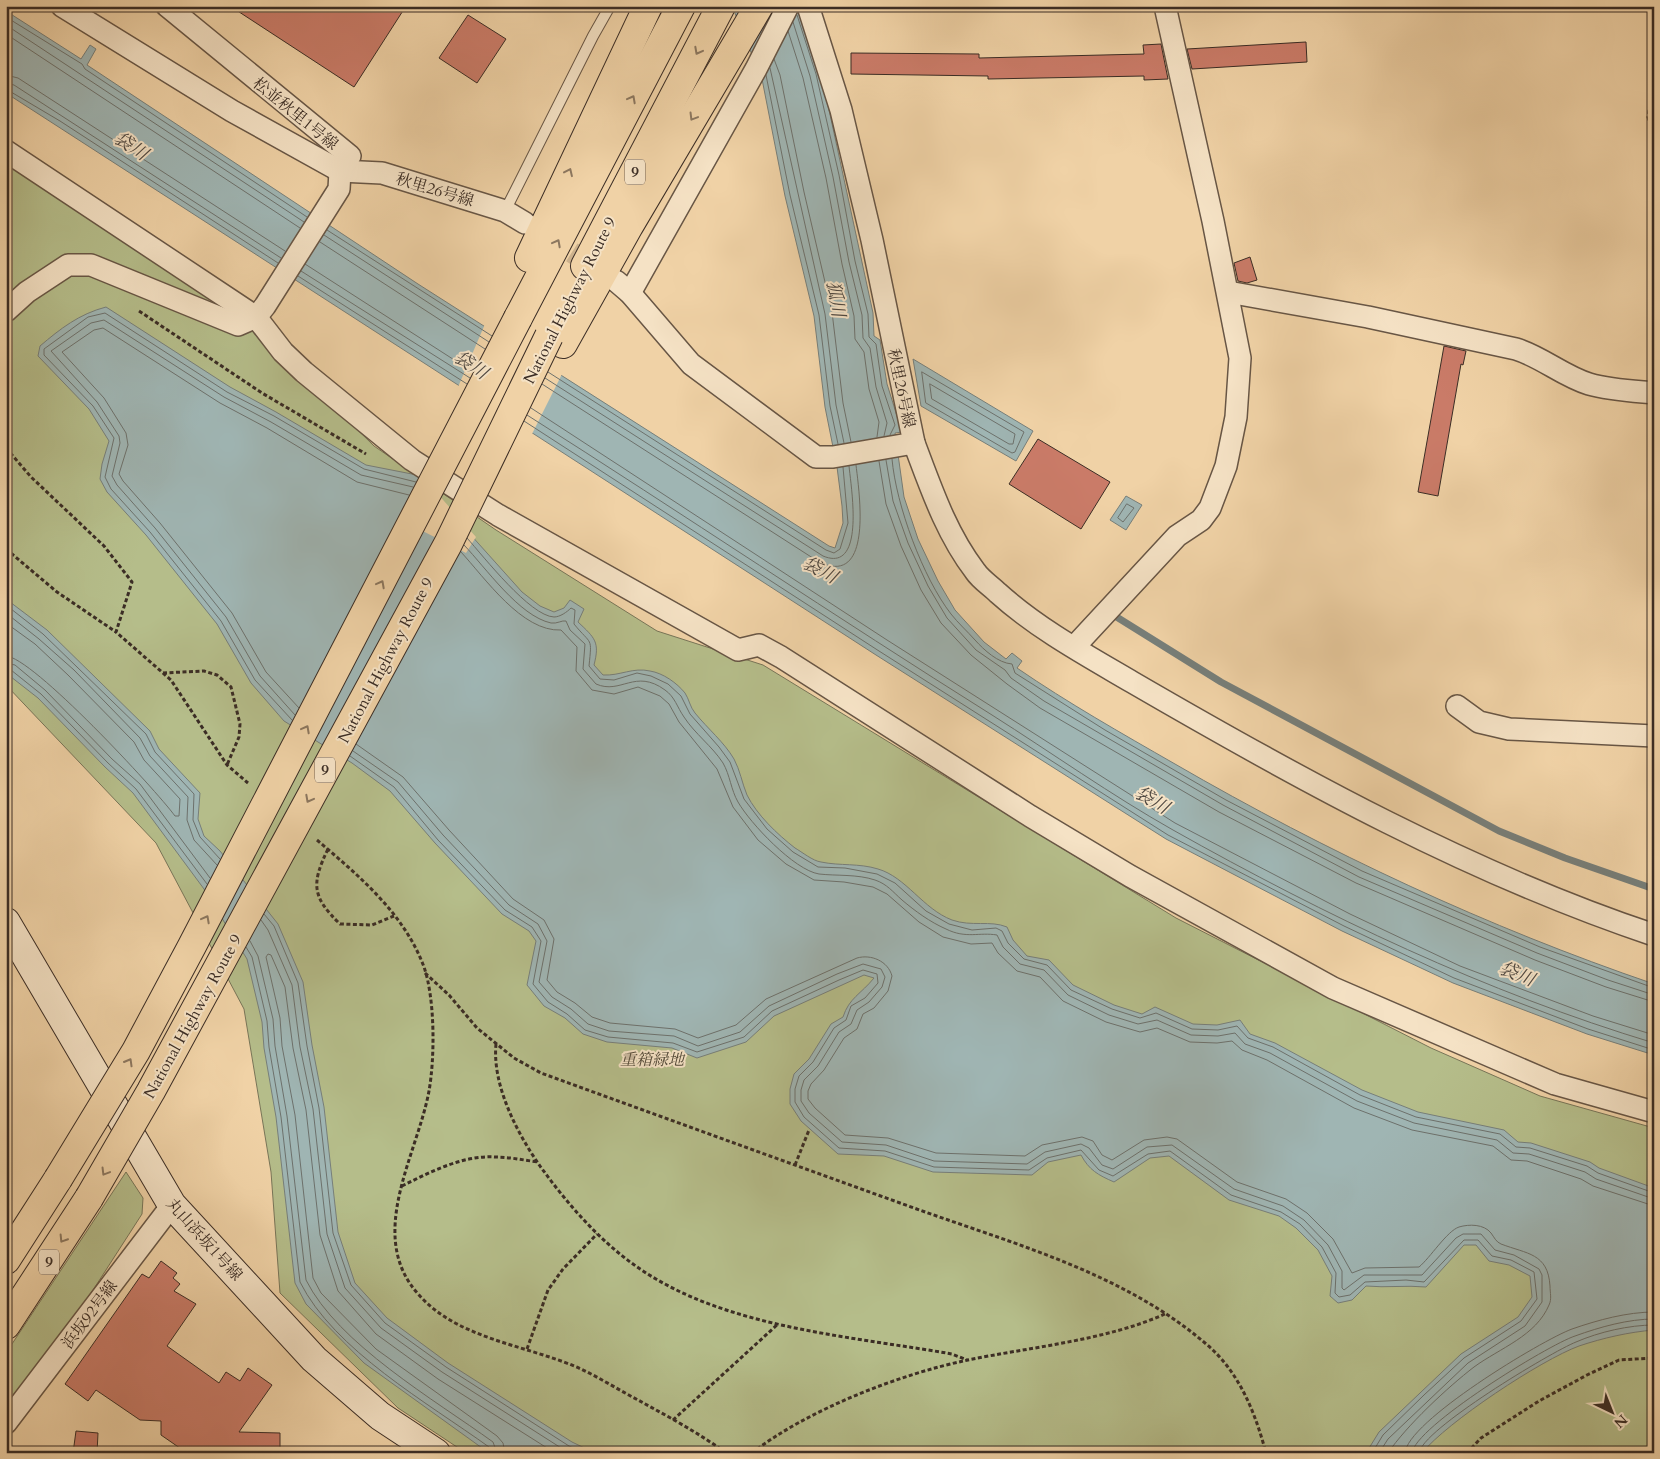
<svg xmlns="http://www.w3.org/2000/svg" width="1660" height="1459" viewBox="0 0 1660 1459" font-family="Cardo,'Noto Serif JP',serif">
  <rect width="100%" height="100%" fill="#f0d2a6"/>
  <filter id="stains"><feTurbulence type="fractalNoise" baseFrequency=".004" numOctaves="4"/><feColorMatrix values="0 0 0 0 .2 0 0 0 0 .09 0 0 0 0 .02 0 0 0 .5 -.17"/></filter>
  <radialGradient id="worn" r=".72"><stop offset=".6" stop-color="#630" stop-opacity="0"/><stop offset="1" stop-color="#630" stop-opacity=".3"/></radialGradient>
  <!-- green -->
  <g fill="#b5bd8a" stroke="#787558">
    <path d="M6,159l230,151 138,136 122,84 161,101 106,34 413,253 255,130 109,48 114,32v325h-1188l-68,-45 -118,-115 -9,-121 -27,-163 -88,-166 -150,-158z"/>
    <path d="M126,1172l17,26 -1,16 -67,104 -69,93v-58z"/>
  </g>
  <!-- water -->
  <g fill="#9fb5b3" stroke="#777f7a">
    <path d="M732,6h68l21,67 52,240 1,23 6,4 7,44 15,48 -7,1 9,64 14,42 20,42 17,29 29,32 22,17 6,-6 10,8 -5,7c51,35 104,65 158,96 152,88 312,163 479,220v71l-67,-21 -134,-51 -111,-52 -176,-92 -290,-184 -870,-562v-82l75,48 9,-14 6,4 -9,16 331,219 411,262 6,2 8,-25 -1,-17 -5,-39 -12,-60 -11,-91 -29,-120 -23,-117z"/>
    <path d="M106,307l124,80 46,25 90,53 51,10 105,117 18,14 14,6 10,-4 6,-8 14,9 -6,13c17,16 22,20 16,43l9,10c17,1 30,-8 47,-4 13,2 27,12 35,22 4,6 5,14 10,20 13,16 29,29 39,46 6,11 8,24 13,36 10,20 30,39 48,53 7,4 18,13 26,14 19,4 38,1 57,7 28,8 45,40 74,51 20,7 38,0 55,7l6,13 14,16 22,4 24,25 41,20 28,9 13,-7 38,17 24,1 23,-5 10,14 25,9 87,47 56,22 86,18 14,12 13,1 59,19 9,6 55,20v142c-25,2 -51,8 -75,16 -38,14 -132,76 -157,107h-56l13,-21 82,-78 57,-37 14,-20 -2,-21 -21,-11 -20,-4 -13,-16h-12l-38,42c-20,-2 -40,1 -60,-1l-14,14 -14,3 -8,-7 2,-20 -14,-26 -22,-22 -17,-12 -50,-16 -60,-44 -19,2 -36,24c-16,-7 -25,-12 -33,-27l-33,7 -16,13 -99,-3 -49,-16 -46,-2 -37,-33 -11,-17v-15l4,-15 15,-15 22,-35 12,-7c6,-19 18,-23 31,-39l-10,-3 -90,41 -28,26 -49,16 -25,-10 -65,-6 -24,-8 -18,-16 -21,-12 -17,-21 9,-44 -7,-10 -27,-17 -67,-71 -45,-52 -38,-28 -68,-42 -33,-38 -34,-59 -71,-89 -39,-43 -7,-13 2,-15 7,-23 -20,-32 -51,-53 2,-10c20,-17 39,-32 66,-39z"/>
    <path d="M913,359l120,72 -17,30 -95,-55z"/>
    <path d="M1126,496l16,9 -16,25 -16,-10z"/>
    <path d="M6,599l41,31 103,101 9,18 41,44 -2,26 6,17 16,15 58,73 25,58 9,63 12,62 14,125 17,51 32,35 61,45 124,79 23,11h-106l-125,-90 -58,-59 -11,-21 -19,-166 -12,-69 -2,-26 -15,-63 -43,-70 -71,-96 -28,-26 -67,-69 -32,-25z"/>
  </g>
  <!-- pier -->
  <g fill="#f0d2a6">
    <path d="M485,324l78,48 -31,62 -74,-47z"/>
    <path d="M420,474l56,63 -10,16 -67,-34z"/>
  </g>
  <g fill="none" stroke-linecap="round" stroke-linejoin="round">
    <!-- shore -->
    <g stroke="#6d716c" stroke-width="1">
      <path d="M797,15l19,59 23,101 16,86 13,53 1,23 7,7 6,42 13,39 -5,10"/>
      <path d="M6,17l76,47 3,5 222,148"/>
      <path d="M793,22l17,54 23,101 16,85 13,53 1,23 7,10 6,39 11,36 -3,13"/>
      <path d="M6,25l298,197"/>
      <path d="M788,31l15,47 23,100 16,86 12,52 1,23 9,13 5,37 10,33 -2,15"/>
      <path d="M6,34l294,194"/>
      <path d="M774,59l6,16 24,117 28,120 11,91 8,39"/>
      <path d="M770,68l55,246 11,91 8,38"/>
      <path d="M6,75l12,3 267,173"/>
      <path d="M766,75l24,120 29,120 11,91 8,38"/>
      <path d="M6,83l8,2 267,173"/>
      <path d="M6,89l54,32 218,142"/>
      <path d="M327,230l165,106"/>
      <path d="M324,235l165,107"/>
      <path d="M320,242l165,107"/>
      <path d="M305,264l168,108"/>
      <path d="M301,271l169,107"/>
      <path d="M298,276l169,108"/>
      <path d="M548,372l278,178 8,3 6,-4 8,-26 -5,-56"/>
      <path d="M922,372l102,60 -9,20 -3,1 -86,-50z"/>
      <path d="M545,378l278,178c43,18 28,-69 26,-90"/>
      <path d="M542,384l277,178c55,26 40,-71 37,-97"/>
      <path d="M930,384l85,50 -2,10h-4l-77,-45z"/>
      <path d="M531,408l356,232 288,183 175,91 110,52 133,50 61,19"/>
      <path d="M527,415c156,99 309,202 465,300 60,38 119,80 181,115 153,86 312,162 481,213"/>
      <path d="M524,421l355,230 289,184 176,91 110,52 134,51 66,21"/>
      <path d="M892,459c4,46 31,119 59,155 7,9 16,17 24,26 9,10 23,23 37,24l3,9 90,57 121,70 136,71 178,76 114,41"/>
      <path d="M886,460l7,41 15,42 20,43 19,32 29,32 29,20 6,8 33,23 179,104 136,72 178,76 71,27 46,15"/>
      <path d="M879,461l7,43 15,42 20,44 20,33 30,32 36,29 33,24 179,104 137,71 179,77 71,27 48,15"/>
      <path d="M1127,504l7,4 -11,14 -5,-4z"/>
      <path d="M467,538c17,19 63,78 87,79 6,0 13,-5 17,-9l4,2 -1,14c18,22 18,12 15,42l11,13 14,1 23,-7 14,3 17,8 13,12 9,18 29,33 11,15 14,37 23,30 26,23 25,15 27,1 32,6 18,9 31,28 23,13 23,6 24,-2 6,3 6,12 16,16 23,6 24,25 41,19 28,9 16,-5 36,16 26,1 19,-4 11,12 25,9 87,48 56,22 84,17 16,13 14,1 57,18 11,7 56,20"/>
      <path d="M464,545c22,23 55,71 87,78 6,1 11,-3 15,-2l4,9 15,14 -2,25 13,15c25,11 39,-16 69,6 10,7 12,17 19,27 11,17 28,29 39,46 7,12 8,27 15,39 12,21 56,68 81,72 18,2 38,0 56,6 12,4 18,12 27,20 13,11 28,22 44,29 20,10 33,3 51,6l6,12 17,17 24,6 24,25 41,20 29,9 19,-4 34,15 27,1 17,-3 10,11 25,9 87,48 57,22 83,17 16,13 16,1 56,18 11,7 58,20"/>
      <path d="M461,552c24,26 61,80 100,78l16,17 -1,24 16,19 22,4 24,-7 22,9 9,8 10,18 38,47 16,38 25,33 28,24 28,16 30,2 29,5 14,7 32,28 24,15 28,7 21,-1 6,10 19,18 23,6 23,24 43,21 34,10 17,-4 33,14 27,1 15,-2 10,9 25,10 87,48 58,22 81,16 18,14 16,1 54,18 12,7 61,20"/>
      <path d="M6,605l37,29 103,100 9,18 39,42 -1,26 7,17 20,22"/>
      <path d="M6,613l33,26 35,31 66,68 10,18 38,41 -1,23 7,20 23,25"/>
      <path d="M6,623l29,21 33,31 66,67 10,18 36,39 -1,17h-4c-19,-26 -143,-160 -169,-160"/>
      <path d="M6,663l9,2 30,25 67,69 28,25 70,94"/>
      <path d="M6,669l5,1 30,24 67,69 28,26 71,95"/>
      <path d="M299,708l-33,-36 -34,-59 -72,-90 -37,-42 -4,-7 9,-29 -2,-12 -22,-35 -42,-46 32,-22 9,-2 117,75 47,25 90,54 52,13"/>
      <path d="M295,715l-35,-39 -34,-59 -71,-89 -38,-43 -5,-9 8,-33 -1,-7 -22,-34 -46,-51 40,-28 13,-3 120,77 47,25 90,53 52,12"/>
      <path d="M292,720l-37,-40 -34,-59 -71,-89 -39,-43 -6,-12 9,-39 -21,-32 -49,-51v-6l44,-32 17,-4 122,79 47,24 90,53 52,13"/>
      <path d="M356,744l47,33 46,53 64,69 31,21 10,19 -7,41 10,12 18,11 17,14 18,6 65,6 23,9 38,-13 30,-26 91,-41c14,-4 31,3 35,18l-4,15 -14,17 -11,6 -6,15 -13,9 -20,32 -13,14 -3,7v8l7,9 30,27 43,3 48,15 89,3 17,-11 40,-8 11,4 9,14 10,5 32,-20 23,-3 10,2 60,43 49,17 21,14 26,26 19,34 13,-5 54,-1c11,-9 28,-36 40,-40 10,-3 25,-3 32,6 3,4 5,9 10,11 26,10 47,9 49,42 0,7 2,13 -1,19 -13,31 -49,43 -75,62 -26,20 -68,59 -86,86"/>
      <path d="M353,751l45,31 45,53 66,70 29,19 9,17 -8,41 13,15 19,12 17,15 21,7 65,5 24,10 42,-14 29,-26 68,-32 26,-10 18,5 4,8 -3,10 -13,15 -12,8 -6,14 -12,8 -21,34 -14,14 -3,10v11l8,12 33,29 44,3 48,16 93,3 18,-12 36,-8 8,4 13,17 11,4 34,-22 25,-2 62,44 49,17 21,14 24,25 14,26v17l2,2 20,-15h58l34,-37 7,-4h18l14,16 19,5 25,14 3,6v27l-17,24 -57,37 -80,76 -9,14"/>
      <path d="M350,756l44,31 44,53 67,70 27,17 9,14 -8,43 15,18 19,12 18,16 23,7 65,6 24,9 47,-15 28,-26 67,-31 24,-10 14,4 1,9 -13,15 -14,8 -5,14 -12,8 -21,34 -14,14 -4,13v13l9,15 35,31 46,3 49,16 95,3 18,-12 34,-8 18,20 14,6 35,-22 22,-3 61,44 50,17 19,12 22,23 14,26 -1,20 4,4 11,-2 15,-13 41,-2 18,2 40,-42h14l14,16 19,4 23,12 3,27 -16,22 -57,37 -40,37 -41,40 -11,18"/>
      <path d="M264,914l10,12 24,57 9,63 12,62 14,125 18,52 34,38 61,44 123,79 15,7"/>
      <path d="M261,920l7,10 24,55 8,62 13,62 14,125 18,54 36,40 61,44 127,81"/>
      <path d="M250,941l8,15 15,63 2,27 12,70 19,164c32,64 129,120 187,162l4,11"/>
      <path d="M246,947l6,10 15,64 2,26 12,70 19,165c34,68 128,121 189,165l2,6"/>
      <path d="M505,1453l-2,-10 -6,-7 -121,-87 -55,-56 -8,-15 -18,-163 -13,-69 -2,-28 -14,-61 2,-3 3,1 14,32 8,61 13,62 14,125 18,56 38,43 62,45 117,74"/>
      <path d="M1405,1453c1,-31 137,-113 167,-124 26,-9 55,-17 82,-17"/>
      <path d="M1412,1453c2,-26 136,-108 163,-117 25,-9 53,-17 79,-17"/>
      <path d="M1419,1453c2,-23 132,-101 157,-111 23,-10 53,-17 78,-17"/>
    </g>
    <!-- stream -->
    <path stroke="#777f7a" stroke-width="7" d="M1115,616l106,66 278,149 66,27 89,31"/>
  </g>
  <!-- building -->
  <g fill="#ca7b68" stroke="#3b2d25">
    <path d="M230,6h176l-52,81z"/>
    <path d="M468,15l38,24 -29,44 -38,-25z"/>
    <path d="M1306,42l1,20 -115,7 -5,-20z"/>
    <path d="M1161,44l7,35 -24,1v-4l-156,3v-3l-137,-2v-21l128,1v4l165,-4 -1,-9z"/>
    <path d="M1250,257l7,23 -10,3 -9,-2 -4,-18z"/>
    <path d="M1444,346l22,5 -3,14 -2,-1 -23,132 -20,-4z"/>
    <path d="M1038,439l72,43 -29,47 -72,-45z"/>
    <path d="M161,1261l16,12 -4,5 7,6 -6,7 22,13 -29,42 52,37 7,-11 14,9 8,-13 24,17 -33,47 41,1v20h-93l-26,-18v-14l-21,-1 -44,-30 -8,11 -23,-17 77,-110 7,4z"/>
    <path d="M76,1431l22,2 -1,20h-24z"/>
  </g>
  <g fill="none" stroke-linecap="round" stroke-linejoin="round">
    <!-- street-tunnel -->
    <path stroke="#ccb18c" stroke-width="21" stroke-dasharray="21 11" stroke-linecap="butt" d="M545,235l54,35"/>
    <!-- lane casing -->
    <g stroke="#685645" stroke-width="12">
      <path id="lane" d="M505,211l88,-175 17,-30"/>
    </g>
    <!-- street casing -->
    <g stroke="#685645" stroke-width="24">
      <g id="street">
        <path d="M62,6l170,105 108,60 42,2 123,38 20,12"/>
        <path d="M6,151l250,166 27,35 21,20 108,88 86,55 240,135 21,-5 22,12 249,159 100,60 203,112 222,96 99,28"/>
        <path d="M616,281l14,12 61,71 125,93h17l81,-14 -42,-203 -31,-130 -33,-104"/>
        <path d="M1228,292l140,25 148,32c26,8 47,27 73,35 21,6 43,7 65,9"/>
        <path d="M630,293l126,-224 32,-63"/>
        <path d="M6,311l21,-19 41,-27h23l147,60 18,-8 9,-11 74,-117 1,-18 10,-15 -183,-150"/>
        <path d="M914,443c17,45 32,90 61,128 6,9 16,15 23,22 40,36 88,62 134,89 167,97 339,192 522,253"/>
        <path d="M1075,646l102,-110 24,-16 9,-12 16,-42 10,-49 4,-59 -27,-137 -48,-215"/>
        <path d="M1457,706l22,16 30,7 145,7"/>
        <path d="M6,1423l166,-218"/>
      </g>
    </g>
    <!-- secondary casing -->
    <g stroke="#3b2d25" stroke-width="30">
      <path id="secondary" d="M6,922l166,283 142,154 66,57 56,37"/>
    </g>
    <!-- highway casing -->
    <g stroke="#3b2d25" stroke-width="30">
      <g id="highway">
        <path d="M529,258l119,-252"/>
        <path d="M585,266l136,-260"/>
        <path d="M518,318l163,-312"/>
        <path d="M563,344l66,-118 130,-220"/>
        <path d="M6,1260l52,-81"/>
        <path d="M6,1325l83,-127"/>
      </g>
    </g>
    <!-- path -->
    <g stroke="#3b2d25" stroke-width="3" stroke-dasharray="4 2.5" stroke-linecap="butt">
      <path d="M1652,133l-4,-16 6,-40"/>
      <path d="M139,311l123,82 104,61"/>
      <path d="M6,448l25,29 73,69 28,36 -16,50 55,48 56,85 21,18"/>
      <path d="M6,549l51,43 59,40"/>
      <path d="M163,673l41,-2 13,4 14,12 9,37 -1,13 -12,28"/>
      <path d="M317,840c42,36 87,73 107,127 11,32 11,90 5,124 -12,65 -64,145 -10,204 40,45 109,50 162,74 19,9 38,21 57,31 29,16 61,33 88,53"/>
      <path d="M328,849c-17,35 -16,48 12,75l32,1 22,-9"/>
      <path d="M425,973l24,22 28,33 37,30 27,15c124,45 248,90 373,135 100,36 209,65 291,135 34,28 50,69 61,110"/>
      <path d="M496,1044c-4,41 21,89 44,122 31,43 69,86 116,113 85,50 199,58 296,75l15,6"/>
      <path d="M795,1165l14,-35"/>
      <path d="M402,1186c28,-14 61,-31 93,-29 14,0 28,3 43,5"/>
      <path d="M527,1349l21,-59 15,-21 34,-35"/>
      <path d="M673,1420l105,-96"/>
      <path d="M752,1453c55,-43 148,-79 216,-93 63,-13 141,-20 199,-47"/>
      <path d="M1467,1453l14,-15 58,-37 48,-26 32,-15 35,-2"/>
    </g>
    <!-- lane -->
    <use href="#lane" stroke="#f5e2c5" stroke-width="10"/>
    <!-- street -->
    <use href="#street" stroke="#f5e2c5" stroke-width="21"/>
    <!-- secondary -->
    <use href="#secondary" stroke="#f5e2c5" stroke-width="28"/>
    <!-- highway -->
    <use href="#highway" stroke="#f0d2a6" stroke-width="28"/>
    <!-- highway-bridge casing -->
    <g stroke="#3b2d25" stroke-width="30" stroke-linecap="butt">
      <g id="highway-bridge">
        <path d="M58,1179l78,-128 56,-105 326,-628"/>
        <path d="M89,1198l62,-107 297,-547 101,-208"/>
      </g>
    </g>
    <!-- highway-bridge -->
    <use href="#highway-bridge" stroke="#f0d2a6" stroke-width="28"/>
  </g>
  <!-- one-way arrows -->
  <defs><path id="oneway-chevron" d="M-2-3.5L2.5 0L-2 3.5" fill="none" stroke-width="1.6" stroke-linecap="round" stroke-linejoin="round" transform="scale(1.25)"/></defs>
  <g stroke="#8c775f">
    <use href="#oneway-chevron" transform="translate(698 51) rotate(118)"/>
    <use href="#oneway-chevron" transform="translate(632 99) rotate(-62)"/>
    <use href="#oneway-chevron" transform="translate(693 117) rotate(121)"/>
    <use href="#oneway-chevron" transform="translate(569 172) rotate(-65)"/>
    <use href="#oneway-chevron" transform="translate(557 243) rotate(-62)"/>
    <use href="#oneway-chevron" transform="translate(381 584) rotate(-62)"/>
    <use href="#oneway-chevron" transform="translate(306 729) rotate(-62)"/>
    <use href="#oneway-chevron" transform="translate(309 799) rotate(118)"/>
    <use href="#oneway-chevron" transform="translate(206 919) rotate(-62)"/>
    <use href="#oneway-chevron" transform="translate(129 1062) rotate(-60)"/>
    <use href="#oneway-chevron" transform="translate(105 1172) rotate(121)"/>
    <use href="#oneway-chevron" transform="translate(63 1239) rotate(122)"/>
  </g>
  <g text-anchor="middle" stroke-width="4" stroke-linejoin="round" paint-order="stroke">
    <!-- shield labels -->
    <g fill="#f5e2c5" stroke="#736355" stroke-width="1">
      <rect x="625" y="159.5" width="20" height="25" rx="4"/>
      <rect x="315" y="757.5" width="20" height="25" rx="4"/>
      <rect x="39" y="1249.5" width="20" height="25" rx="4"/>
    </g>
    <g font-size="15" font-weight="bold" fill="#3b2d25">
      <text x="635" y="177">9</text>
      <text x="325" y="775">9</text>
      <text x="49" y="1267">9</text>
    </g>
    <!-- street labels -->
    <g font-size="16" fill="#3b2d25" stroke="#f5e2c5">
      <text transform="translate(296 113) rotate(39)" y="6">松並秋里1号線</text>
      <text transform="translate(435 189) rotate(17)" y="6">秋里26号線</text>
      <text transform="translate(569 300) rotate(-63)" y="6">National Highway Route 9</text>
      <text transform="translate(902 388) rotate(78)" y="6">秋里26号線</text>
      <text transform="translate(385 660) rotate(-62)" y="6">National Highway Route 9</text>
      <text transform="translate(192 1016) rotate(-61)" y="6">National Highway Route 9</text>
      <text transform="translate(205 1239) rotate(48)" y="6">丸山浜坂1号線</text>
      <text transform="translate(89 1314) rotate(-53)" y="6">浜坂92号線</text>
    </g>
    <!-- park labels -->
    <g font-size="16" font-style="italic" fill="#534a39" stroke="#f5e2c5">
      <text x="652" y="1065">重箱緑地</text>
    </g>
    <!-- water labels -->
    <g font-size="18" font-style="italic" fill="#4f4841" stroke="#f5e2c5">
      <text transform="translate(131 146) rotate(33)" y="6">袋川</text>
      <text transform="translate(836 299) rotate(80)" y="6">狐川</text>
      <text transform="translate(471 365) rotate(33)" y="6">袋川</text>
      <text transform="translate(820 570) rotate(28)" y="6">袋川</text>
      <text transform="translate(1152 800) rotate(30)" y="6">袋川</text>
      <text transform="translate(1517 974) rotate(22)" y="6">袋川</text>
    </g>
  </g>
  <!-- margin -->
  <rect width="1660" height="1459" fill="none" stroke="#f0d2a6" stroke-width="25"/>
  <rect x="8" y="8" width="1645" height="1444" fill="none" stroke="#3b2d25" stroke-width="2.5"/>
  <rect x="12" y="12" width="1635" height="1434" fill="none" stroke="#3b2d25"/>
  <!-- north arrow -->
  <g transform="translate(1612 1412) rotate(137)" stroke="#f5e2c5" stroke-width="4" paint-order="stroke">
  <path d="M0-4L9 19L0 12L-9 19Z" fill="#3b2d25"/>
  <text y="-8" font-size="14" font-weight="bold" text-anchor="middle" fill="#3b2d25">N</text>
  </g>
  <rect width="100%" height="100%" filter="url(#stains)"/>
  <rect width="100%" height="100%" fill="url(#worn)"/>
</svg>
